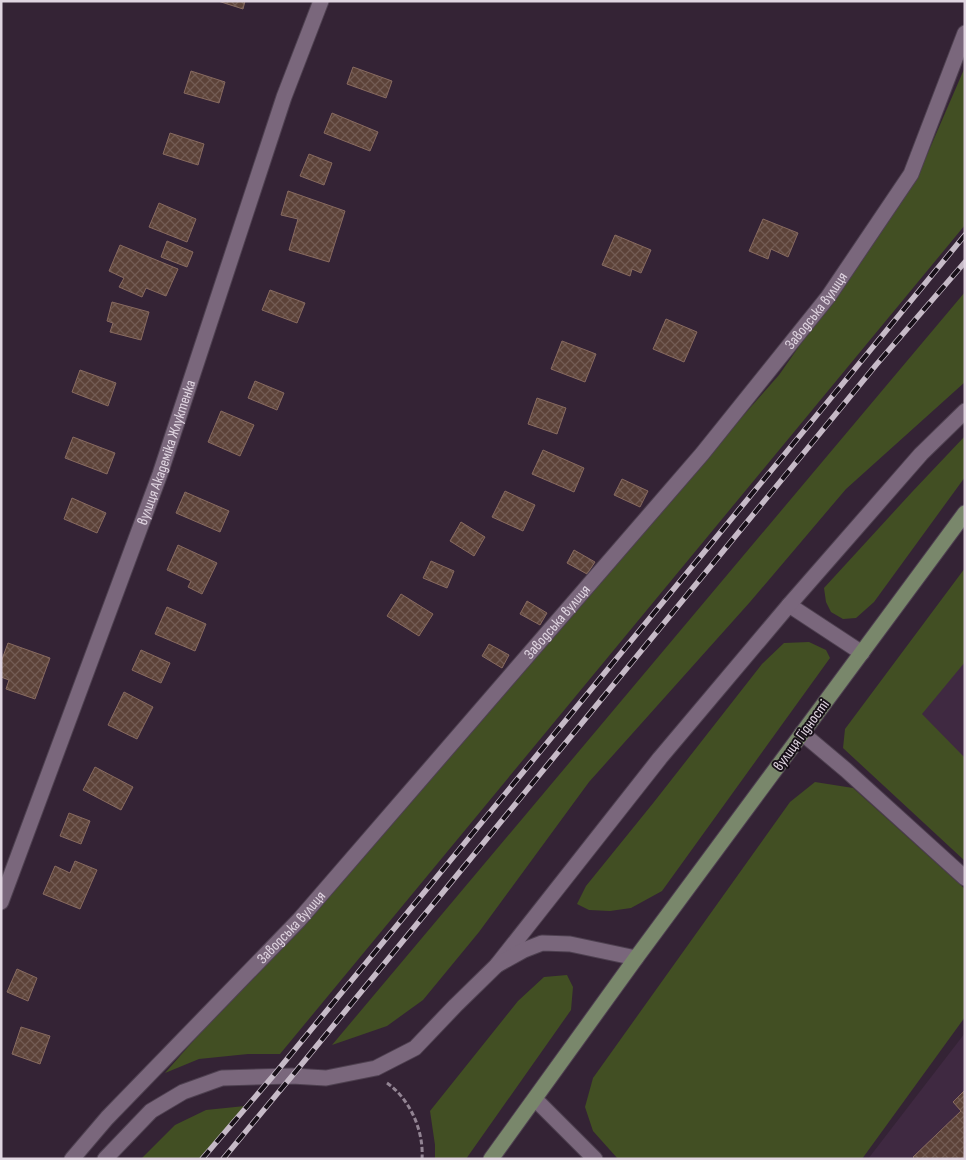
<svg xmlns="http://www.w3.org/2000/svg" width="966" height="1160" viewBox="0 0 966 1160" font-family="'Sofia Sans Condensed',sans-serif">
  <defs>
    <pattern id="building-cross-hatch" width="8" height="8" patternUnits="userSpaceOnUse" patternTransform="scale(1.25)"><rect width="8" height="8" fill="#5c4238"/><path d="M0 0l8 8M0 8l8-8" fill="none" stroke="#735c54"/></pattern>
  </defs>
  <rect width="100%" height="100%" fill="#342335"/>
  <!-- built -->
  <g fill="#3f2941">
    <path d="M965,638v126l-62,-51z"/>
    <path d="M965,1033v126h-97z"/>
  </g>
  <!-- green -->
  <g fill="#424f23">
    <path d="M965,67v158l-685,829h-32l-49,5 -34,14 614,-698 138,-197z"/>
    <path d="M965,292v90l-119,107 -96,113 -161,180 -110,150 -56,68 -36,26 -55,19z"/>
    <path d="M965,436v41l-91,125 -18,16 -13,1 -12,-7 -5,-10 -2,-14 88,-96z"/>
    <path d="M965,568v94l-43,52 43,44v103l-122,-113 2,-19z"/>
    <path d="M809,642l17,8 4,8 -168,233 -31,17 -21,3 -21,-1 -12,-6 9,-18 68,-84 108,-138 22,-21z"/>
    <path d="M815,782l38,6 112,101v128l-103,142h-244l-25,-28 -8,-24 8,-29 197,-276z"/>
    <path d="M567,975l6,12 -2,23 -105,149h-31v-14l-5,-34 88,-110 26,-24z"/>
    <path d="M245,1106l-46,53h-58l34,-34 31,-15z"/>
  </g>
  <!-- building -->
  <g fill="url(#building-cross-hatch)" stroke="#876a60">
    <path d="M218,1h27l-2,8z"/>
    <path d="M353,67l39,14 -6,17 -39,-14z"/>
    <path d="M191,71l34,11 -6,21 -35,-10z"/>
    <path d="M332,113l46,19 -8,19 -46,-18z"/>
    <path d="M170,133l34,11 -6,21 -35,-11z"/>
    <path d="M309,154l23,9 -8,22 -24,-9z"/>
    <path d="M288,191l57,20 -16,51 -40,-12 9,-31 -17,-4z"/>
    <path d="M159,203l37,16 -9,23 -38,-15z"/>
    <path d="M763,219l35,14 -10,24 -17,-8 -3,10 -19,-8z"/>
    <path d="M615,235l36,15 -10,23 -9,-4 -2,7 -28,-11z"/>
    <path d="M167,241l26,11 -6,15 -26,-10z"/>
    <path d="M120,245l58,24 -12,27 -20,-8 -4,9 -23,-10 5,-9 -15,-7z"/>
    <path d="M270,290l35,13 -8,20 -35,-13z"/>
    <path d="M112,302l37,10 -8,28 -31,-8 3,-9 -6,-2z"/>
    <path d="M666,319l31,13 -13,30 -31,-13z"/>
    <path d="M562,341l34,13 -11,28 -34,-13z"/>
    <path d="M80,370l36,13 -8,23 -36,-14z"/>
    <path d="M255,381l29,12 -7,17 -29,-12z"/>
    <path d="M537,398l29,10 -9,26 -29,-10z"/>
    <path d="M221,411l33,14 -14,31 -32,-14z"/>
    <path d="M73,437l42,16 -8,21 -42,-16z"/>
    <path d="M543,450l41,18 -10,24 -42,-18z"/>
    <path d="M622,479l26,12 -8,16 -26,-12z"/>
    <path d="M505,491l30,14 -12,26 -31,-14z"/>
    <path d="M185,492l44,19 -9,21 -44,-19z"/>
    <path d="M72,498l34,15 -9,20 -33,-14z"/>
    <path d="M461,522l24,15 -11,19 -24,-15z"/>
    <path d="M178,545l39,18 -15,31 -14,-7 3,-6 -24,-11z"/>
    <path d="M574,550l21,12 -8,12 -20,-11z"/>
    <path d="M431,561l23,10 -7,17 -24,-10z"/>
    <path d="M401,594l32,20 -14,22 -32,-20z"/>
    <path d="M527,601l20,12 -7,12 -20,-11z"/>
    <path d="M167,607l39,17 -11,27 -40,-17z"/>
    <path d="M8,643l42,15 -15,41 -29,-10 3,-9 -8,-3v-15z"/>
    <path d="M489,644l20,11 -7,13 -20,-12z"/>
    <path d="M141,650l29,13 -9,20 -29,-13z"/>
    <path d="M124,692l29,15 -16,32 -29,-14z"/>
    <path d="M95,767l38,20 -12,23 -38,-20z"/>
    <path d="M69,813l21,8 -9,23 -21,-8z"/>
    <path d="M75,861l22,9 -17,39 -37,-15 12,-28 15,7z"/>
    <path d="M17,969l20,9 -9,23 -21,-9z"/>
    <path d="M21,1027l29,9 -10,28 -28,-10z"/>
    <path d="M965,1090v69h-50l-2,-2 48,-46 -8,-9z"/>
  </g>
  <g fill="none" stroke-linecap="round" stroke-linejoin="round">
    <!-- minor casing -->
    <g stroke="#4e4050" stroke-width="17">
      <g id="minor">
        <path d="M789,605l73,48"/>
        <path d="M802,733l44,37 119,108"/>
        <path id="s1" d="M1,902l159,-428 124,-377 37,-96"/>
        <path d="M497,965l163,-207 129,-153 132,-151 44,-43"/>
        <path d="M535,1099l60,60"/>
        <path id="s2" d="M72,1159l35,-41 192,-198 403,-466 126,-157 83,-123 54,-141"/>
        <path d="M105,1159l46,-48 32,-19 39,-14 70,-2 34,2 50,-10 39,-20 40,-42 42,-41 27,-15 18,-7 28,1 66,14"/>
      </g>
    </g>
    <!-- major casing -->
    <g stroke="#4e4050" stroke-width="17">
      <path id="major" d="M491,1159l145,-201 329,-445"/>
    </g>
    <!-- path -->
    <path stroke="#928493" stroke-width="3" stroke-dasharray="5 2.5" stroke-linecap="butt" d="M387,1083c23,16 37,48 35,76"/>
    <!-- minor -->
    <use href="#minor" stroke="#7a677c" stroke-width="15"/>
    <!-- major -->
    <use href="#major" stroke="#79876b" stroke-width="15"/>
    <!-- rail casing -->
    <g stroke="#c6bac7" stroke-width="5.5">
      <g id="rail">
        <path d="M202,1159l71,-83 692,-841"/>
        <path d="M223,1159l69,-83 584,-711 89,-103"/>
      </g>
    </g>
    <!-- rail -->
    <use href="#rail" stroke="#170f18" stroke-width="4" stroke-dasharray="11" stroke-linecap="butt"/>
  </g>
  <g text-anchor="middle" stroke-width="4" stroke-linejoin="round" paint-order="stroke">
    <!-- street labels -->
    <g font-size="15" fill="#e0d5e1" stroke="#170f18">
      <text dy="5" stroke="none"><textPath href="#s2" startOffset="1129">Заводська вулиця</textPath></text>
      <text dy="5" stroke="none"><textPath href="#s1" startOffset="479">вулиця Академіка Жлуктенка</textPath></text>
      <text dy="5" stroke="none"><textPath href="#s2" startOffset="724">Заводська вулиця</textPath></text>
      <text transform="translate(801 735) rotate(-54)" y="5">вулиця Гідності</text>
      <text dy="5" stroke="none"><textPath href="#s2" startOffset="319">Заводська вулиця</textPath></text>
    </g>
  </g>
  <!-- border -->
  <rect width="966" height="1160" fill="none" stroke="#e0d5e1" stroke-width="5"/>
</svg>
